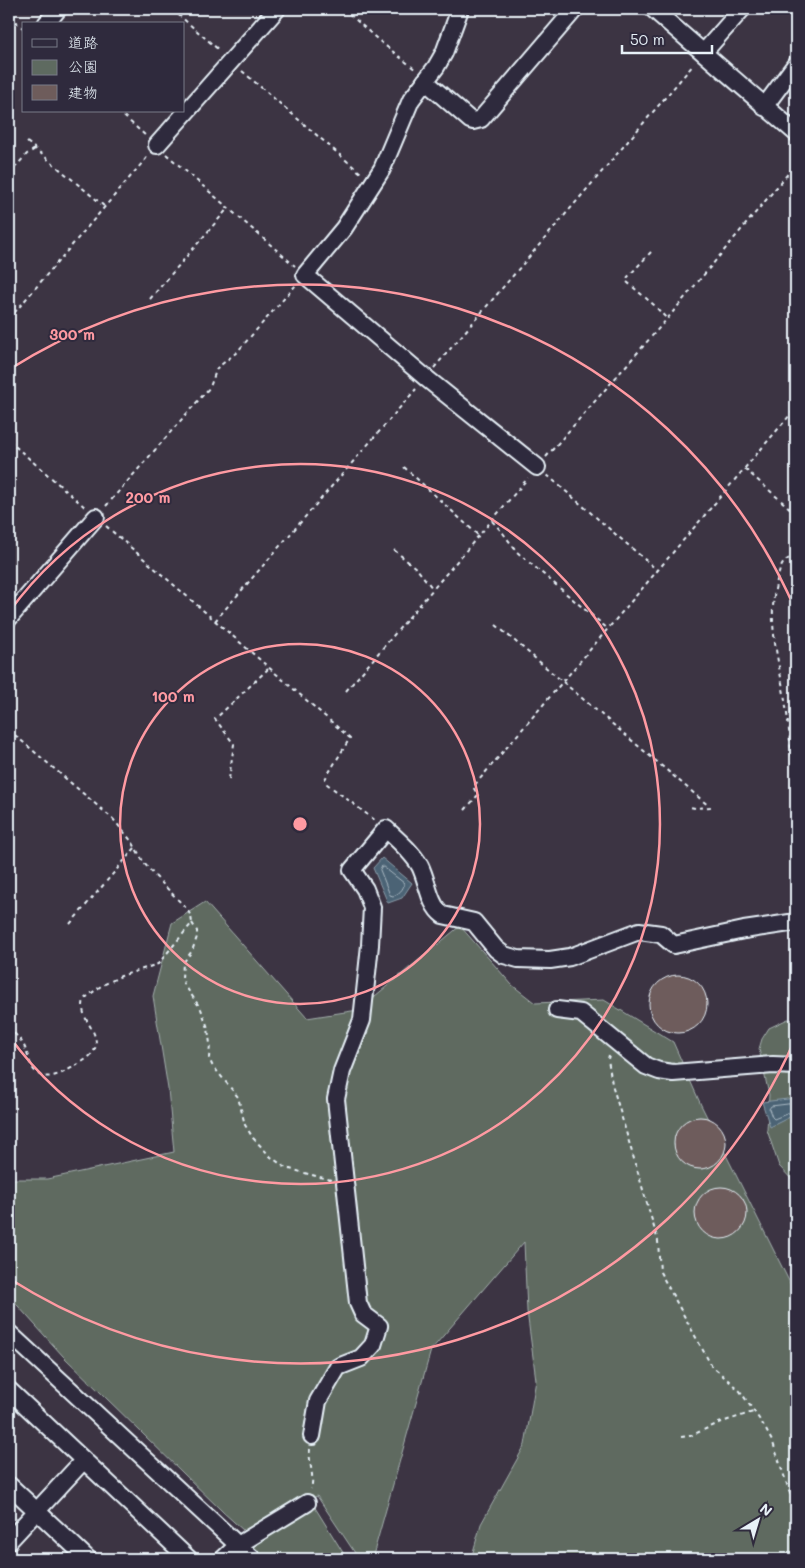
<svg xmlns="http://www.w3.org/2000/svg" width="805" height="1568" viewBox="0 0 805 1568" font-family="Mali,'Klee One',sans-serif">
  <rect width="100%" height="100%" fill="#3c3443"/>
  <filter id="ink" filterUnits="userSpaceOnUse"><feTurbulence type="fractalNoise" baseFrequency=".02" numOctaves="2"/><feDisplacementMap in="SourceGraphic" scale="10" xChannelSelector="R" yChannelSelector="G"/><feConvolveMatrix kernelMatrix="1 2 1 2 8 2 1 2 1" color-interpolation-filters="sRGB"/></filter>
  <g filter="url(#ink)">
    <!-- green -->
    <g fill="#5e6a60" stroke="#a3aeac">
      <path d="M205,902l102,116 51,-8 102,-84 52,59 23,18 69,-3 69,42 28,63 95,190v264h-325l10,-35 44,-79 11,-65 -9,-69 -3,-69 -93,108 -59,209h-13l-42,-63 -73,35 -21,-19 -160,-156 -54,-60v-113l3,-4h35l127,-27 -6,-63 -15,-93 19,-73z"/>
      <path d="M788,1019l8,2v163l-17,-18 -12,-36 2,-35 -10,-46 3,-10 7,-11z"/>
      <path d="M314,1506l33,53h-85l-11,-10 1,-7z"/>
    </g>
    <!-- water -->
    <g fill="#4b6374" stroke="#8a9ca9">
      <path d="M382,858l30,25 -10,15 -14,5 -15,-35z"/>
      <path d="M796,1098v16l-26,13 -8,-25z"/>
    </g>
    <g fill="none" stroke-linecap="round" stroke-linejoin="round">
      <!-- shore -->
      <g stroke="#a9b8c3" stroke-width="1">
        <path d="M382,866l22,17c0,7 -6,11 -11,13l-3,-1 -10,-25z"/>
        <path d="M796,1103l-25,3 -2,3 3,8 2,2 22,-9"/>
      </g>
    </g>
    <!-- building -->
    <g fill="#6e5c5b" stroke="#e8f1f8">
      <circle cx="678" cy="1004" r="29"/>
      <circle cx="700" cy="1143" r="26"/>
      <circle cx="721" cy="1213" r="26"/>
    </g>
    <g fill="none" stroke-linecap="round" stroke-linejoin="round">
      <!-- minor casing -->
      <g stroke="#e8f1f8" stroke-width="20">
        <g id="minor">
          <path d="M460,9l-16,44 -8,14 -25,33 -29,69 -38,59 -39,47 121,103 111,89"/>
          <path d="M653,9l143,124"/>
          <path d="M46,24l12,-15"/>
          <path d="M704,52l38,-43"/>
          <path d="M425,81l45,39 3,1 8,-2 94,-110"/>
          <path d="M764,107l32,-43"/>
          <path d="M157,145l120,-136"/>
          <path d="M9,618l87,-101"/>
          <path d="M557,1010l24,3 65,53 13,5 14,2 100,-8 23,1"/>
          <path d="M9,1333l244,226"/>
          <path d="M9,1390l180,169"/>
          <path d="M312,1436l6,-35 20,-34 23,-9 12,-13 6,-19 -16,-12 -5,-11 -22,-204 6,-28 20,-51 8,-75 2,-38 -7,-18 -13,-19 34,-41c12,11 26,23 34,37 8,16 9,39 23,49l31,7 22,27 8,6 14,4 32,1 20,-3 69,-26 22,3 13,11 70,-15 52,-8"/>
          <path d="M9,1485l79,74"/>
          <path d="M9,1541l74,-80"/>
          <path d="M223,1559l15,-14 69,-42"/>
        </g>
      </g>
      <!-- path -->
      <g stroke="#e8f1f8" stroke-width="2" stroke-dasharray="4 4" stroke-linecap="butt">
        <path d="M172,9l48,42"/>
        <path d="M344,9l33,30 39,31"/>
        <path d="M9,16l15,13"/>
        <path d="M242,71l120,103"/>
        <path d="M118,111l28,25"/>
        <path d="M27,142l77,64"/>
        <path d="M166,154l129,112"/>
        <path d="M9,174l18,-20 8,-5"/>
        <path d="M651,252l-25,27 1,3 27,23 13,14"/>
        <path d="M150,299l79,-92"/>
        <path d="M9,319l140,-164"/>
        <path d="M434,368l260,-304"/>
        <path d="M9,441l77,67"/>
        <path d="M546,457l121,-138 129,-155"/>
        <path d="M404,467l75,69"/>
        <path d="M745,469l49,43"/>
        <path d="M547,475l110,95"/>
        <path d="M106,506l104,-119 7,-19 20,-16 59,-67"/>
        <path d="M492,521l11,12 14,19 91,77"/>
        <path d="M106,526l244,212 -25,41 2,5 49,37"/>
        <path d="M394,550l23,19 16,20"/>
        <path d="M796,562l-6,-4c-8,3 -10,11 -12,19 -13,44 2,86 8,130 3,19 4,38 7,58l3,5"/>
        <path d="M215,621l201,-232"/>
        <path d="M496,625l214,182 -15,1 -5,-1"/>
        <path d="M346,691l182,-213"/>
        <path d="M9,730l104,89 20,24 11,20 11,13 31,32 5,8 1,7 -34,41 -37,12 -20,10 -17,13c-5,21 11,26 12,44 0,11 -11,17 -19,22 -13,7 -34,21 -45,2 -4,-8 -5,-17 -10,-25 -4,-5 -9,-10 -13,-14"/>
        <path d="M229,779l5,-35 -19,-25 53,-50"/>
        <path d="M465,810l13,-15 -5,-8 323,-379"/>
        <path d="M192,923l5,8v6l-5,14 -9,12 -1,15 2,6 17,25 7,19 2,16 -1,14 3,7 26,32 7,28 8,13 18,19 15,11 45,12"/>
        <path d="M70,924l65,-76"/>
        <path d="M609,1055l-1,4 4,25 46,157 2,31 51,93 29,26 24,35 9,17 23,68"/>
        <path d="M681,1437l9,-1 29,-13 34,-11"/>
        <path d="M310,1449c-2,14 5,26 1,40"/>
      </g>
      <!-- minor -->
      <use href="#minor" stroke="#2f2a3d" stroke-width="16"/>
    </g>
  </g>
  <!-- distance rings -->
  <g fill="none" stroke="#ff9aa2" stroke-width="2.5">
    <circle cx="300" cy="824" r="180"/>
    <path d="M9 612A360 360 0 1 1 9 1036"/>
    <path d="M795 1039A540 540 0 0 1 10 1279M10 369A540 540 0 0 1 795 609"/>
  </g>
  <circle cx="300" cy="824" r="8" fill="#ff9aa2" stroke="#2f2a3d" stroke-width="2.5"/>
  <g font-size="15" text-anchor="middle" font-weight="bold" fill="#ff9aa2" stroke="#2f2a3d" stroke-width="4" stroke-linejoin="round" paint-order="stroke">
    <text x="72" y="340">300 m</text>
    <text x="148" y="503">200 m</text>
    <text x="173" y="702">100 m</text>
  </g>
  <!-- margin -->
  <rect width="805" height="1568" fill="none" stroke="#2f2a3d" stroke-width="30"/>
  <rect x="15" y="15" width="775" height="1538" fill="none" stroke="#e8f1f8" stroke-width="2" filter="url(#ink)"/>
  <!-- legend -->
  <rect x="22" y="22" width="162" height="90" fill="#2f2a3d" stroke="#797a88"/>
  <rect x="32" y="39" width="25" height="8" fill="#2f2a3d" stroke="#797a88"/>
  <text x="68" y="48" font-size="15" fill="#e8f1f8">道路</text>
  <rect x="32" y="60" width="25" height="15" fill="#5e6a60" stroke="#797a88"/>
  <text x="68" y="72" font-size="15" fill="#e8f1f8">公園</text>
  <rect x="32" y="85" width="25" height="15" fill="#6e5c5b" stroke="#797a88"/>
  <text x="68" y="98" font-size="15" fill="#e8f1f8">建物</text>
  <!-- north arrow -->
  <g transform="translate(758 1520) rotate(38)" stroke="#2f2a3d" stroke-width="4" paint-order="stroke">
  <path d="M0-4L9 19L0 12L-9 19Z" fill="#e8f1f8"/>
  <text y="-8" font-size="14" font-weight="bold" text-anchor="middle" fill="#e8f1f8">N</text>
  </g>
  <!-- scale -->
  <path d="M622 45v8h90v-8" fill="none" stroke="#e8f1f8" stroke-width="2.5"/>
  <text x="630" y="45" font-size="15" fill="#e8f1f8" stroke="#2f2a3d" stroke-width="4" paint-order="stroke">50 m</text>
</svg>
